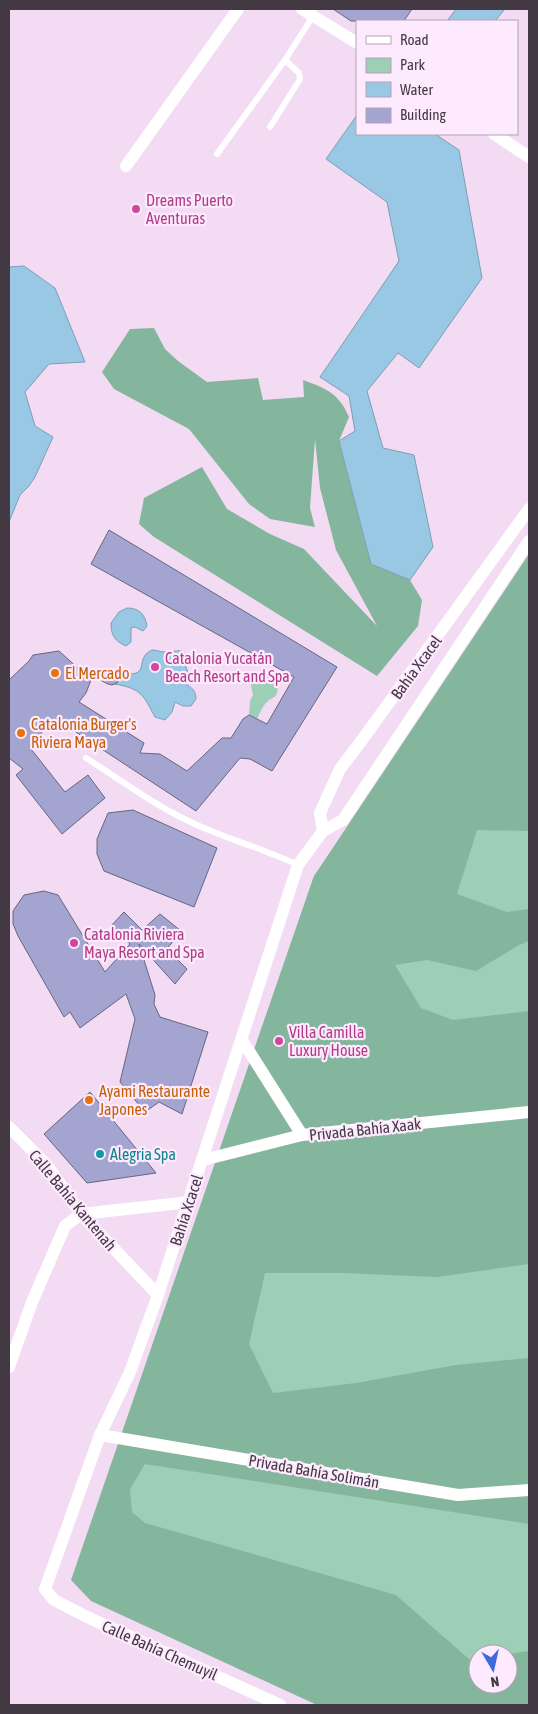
<svg xmlns="http://www.w3.org/2000/svg" width="538" height="1714" viewBox="0 0 538 1714" font-family="'Asap Condensed',sans-serif">
  <rect width="100%" height="100%" fill="#f3dbf4"/>
  <!-- green -->
  <g fill="#9dcfb6" fill-rule="evenodd">
    <path d="M256,675c10,0 25,4 21,18 -2,5 -6,5 -9,8 -5,4 -8,12 -11,18l-8,-4 1,-14 3,-6 -2,-10z"/>
    <path d="M529,750v941l-35,3 -366,-158 -3,-112 128,-139 -71,-26 132,-383zM478,1654h30v30h-30z"/>
  </g>
  <!-- forest -->
  <g fill="#84b69d">
    <path d="M154,328l11,21 13,12 29,21 51,-4 5,22 41,-3 -1,-17c22,8 36,13 46,37l-10,24 32,123 39,16 12,20 -4,26 -41,50 -223,-139 -15,-13 5,-26 58,-31 25,42 43,25 34,15 73,77 -41,-76 -16,-62 -5,-49 -5,69 5,19 -45,-8 -21,-15 -60,-75 -75,-40 -12,-17 28,-43z"/>
    <path d="M529,554v277l-52,-1 -20,64 50,18 22,-3v32l-10,4 -43,26 -49,-11 -32,5 26,43 32,12 76,-9v253l-92,13 -94,-4h-78l-16,71 24,49 83,-10 100,-18 73,-7v166l-384,-60 -15,25 2,23 13,11 251,72 74,65 8,-1v25h30v-30l21,-3v54h-212l-226,-104 -20,-21 243,-704z"/>
  </g>
  <!-- water -->
  <g fill="#99c8e5" stroke="#7f9db4">
    <path d="M456,9h49l-10,12h-48z"/>
    <path d="M357,115v19h78l24,16 23,128 -63,90 -21,-15 -31,38 16,57 31,7 19,92 -23,33 -39,-16 -32,-123 16,-10 -6,-35 -29,-19 79,-116 -12,-59 -61,-43z"/>
    <path d="M24,266l31,22 30,74 -36,2 -24,28 10,34 18,11 -18,40 -6,9 -9,9 -11,27v-255z"/>
    <path d="M127,608c12,0 18,6 20,18l-4,5 -8,-4 -4,1v14l-5,4c-11,-5 -15,-10 -15,-23l8,-11z"/>
    <path d="M152,650c4,0 9,2 13,2 10,1 16,-6 23,5l-2,10 2,6 -6,8c7,6 14,7 14,18l-5,7h-8l-8,-4 -3,10 -7,8 -10,-3c-12,-22 -13,-28 -40,-33l3,-4 -1,-7c38,6 15,-14 35,-23z"/>
  </g>
  <!-- building -->
  <g fill="#a3a4d0" stroke="#666682">
    <path d="M333,9h79l-8,12h-53z"/>
    <path d="M109,530l228,137 -65,104 -22,-12 -10,-1 -44,53 -134,-88 -18,6 -13,20 34,43 23,-17 17,23 -43,36 -46,-59 7,-6 -14,-11v-78l20,-19 4,-6 26,-4 32,29 -5,13 -7,9 65,41 -4,10 20,1 27,17 35,-33h9l12,-19 6,-4 18,9 27,-47 -203,-113z"/>
    <path d="M110,670l7,3 2,5 -2,5 -5,2 -4,-1 -6,-3 2,-7z"/>
    <path d="M133,810l84,38 -23,59 -90,-36 -7,-17v-15l11,-26z"/>
    <path d="M44,891l14,4 47,77 25,-28 -19,-18 13,-14 18,18 18,-16 21,17 -14,18 20,20 -12,15 -36,-40 16,51 -1,9 6,13 48,15 -26,82 -23,-12 -14,10 -25,-30 15,-63 -9,-25 -46,34 -10,-16 -6,5 -46,-81 -5,-12v-13l11,-16z"/>
    <path d="M90,1092l66,81 -69,10 -43,-49z"/>
  </g>
  <g fill="none" stroke-linecap="round" stroke-linejoin="round">
    <!-- lane -->
    <g stroke="#fff" stroke-width="6">
      <path d="M270,127l30,-48 -1,-6 -14,-13 28,-44"/>
      <path d="M217,154l68,-94"/>
      <path d="M86,758c35,22 72,50 109,66 34,16 70,25 103,41"/>
    </g>
    <!-- street -->
    <g stroke="#fff" stroke-width="12">
      <path d="M302,9l55,34"/>
      <path d="M494,134l35,23"/>
      <path d="M126,166l112,-157"/>
      <path d="M323,831l-3,-18 20,-44 22,-29 167,-231"/>
      <path d="M242,1040l60,95"/>
      <path d="M9,1127l38,38 34,49 77,81"/>
      <path d="M203,1160l99,-25 227,-23"/>
      <path d="M9,1367l23,-65 33,-76 16,-12 109,-12"/>
      <path d="M100,1435l358,60 71,-5"/>
      <path d="M280,1705l-193,-88 -33,-17 -9,-11 55,-154 30,-63 28,-77 140,-430 25,-34 20,-11 186,-279"/>
    </g>
  </g>
  <!-- markers -->
  <g fill="#d1479c" stroke="#feeafe" stroke-width="2">
    <circle cx="136" cy="209" r="5"/>
    <circle cx="155" cy="667" r="5"/>
    <circle cx="74" cy="943" r="5"/>
    <circle cx="279" cy="1041" r="5"/>
  </g>
  <g fill="#e8710a" stroke="#feeafe" stroke-width="2">
    <circle cx="55" cy="673" r="5"/>
    <circle cx="21" cy="733" r="5"/>
    <circle cx="89" cy="1100" r="5"/>
  </g>
  <circle fill="#0f9aa8" stroke="#feeafe" stroke-width="2" cx="100" cy="1154" r="5"/>
  <g text-anchor="middle" stroke-width="4.5" stroke-linejoin="round" paint-order="stroke">
    <!-- hotel labels -->
    <g font-size="16" fill="#b23c85" stroke="#feeafe" text-anchor="start">
      <text x="146" y="206">Dreams Puerto<tspan x="146" dy="18">Aventuras</tspan></text>
      <text x="165" y="664">Catalonia Yucatán<tspan x="165" dy="18">Beach Resort and Spa</tspan></text>
      <text x="84" y="940">Catalonia Riviera<tspan x="84" dy="18">Maya Resort and Spa</tspan></text>
      <text x="289" y="1038">Villa Camilla<tspan x="289" dy="18">Luxury House</tspan></text>
    </g>
    <!-- street labels -->
    <g font-size="16" fill="#423943" stroke="#feeafe">
      <text transform="translate(416 667) rotate(-54)" y="6">Bahía Xcacel</text>
      <text transform="translate(365 1129) rotate(-6)" y="6">Privada Bahía Xaak</text>
      <text transform="translate(73 1200) rotate(50)" y="6">Calle Bahía Kantenah</text>
      <text transform="translate(186 1210) rotate(-72)" y="6">Bahía Xcacel</text>
      <text transform="translate(314 1471) rotate(10)" y="6">Privada Bahía Solimán</text>
      <text transform="translate(160 1650) rotate(24)" y="6">Calle Bahía Chemuyil</text>
    </g>
    <!-- food labels -->
    <g font-size="16" fill="#c56008" stroke="#feeafe" text-anchor="start">
      <text x="65" y="679">El Mercado</text>
      <text x="31" y="730">Catalonia Burger's<tspan x="31" dy="18">Riviera Maya</tspan></text>
      <text x="99" y="1097">Ayami Restaurante<tspan x="99" dy="18">Japones</tspan></text>
    </g>
    <!-- culture labels -->
    <g font-size="16" fill="#0d838f" stroke="#feeafe" text-anchor="start">
      <text x="110" y="1160">Alegria Spa</text>
    </g>
  </g>
  <!-- border -->
  <rect width="538" height="1714" fill="none" stroke="#423943" stroke-width="20"/>
  <!-- legend -->
  <rect x="356" y="20" width="162" height="115" fill="#feeafe" stroke="#b3a3b3"/>
  <rect x="366" y="36" width="25" height="8" fill="#ffffff" stroke="#b3a3b3"/>
  <text x="400" y="45" font-size="15" fill="#423943">Road</text>
  <rect x="366" y="58" width="25" height="15" fill="#9dcfb6" stroke="#b3a3b3"/>
  <text x="400" y="70" font-size="15" fill="#423943">Park</text>
  <rect x="366" y="82" width="25" height="15" fill="#99c8e5" stroke="#b3a3b3"/>
  <text x="400" y="95" font-size="15" fill="#423943">Water</text>
  <rect x="366" y="108" width="25" height="15" fill="#a3a4d0" stroke="#b3a3b3"/>
  <text x="400" y="120" font-size="15" fill="#423943">Building</text>
  <!-- north arrow -->
  <g transform="translate(493 1669) rotate(171)"><circle r="24" fill="#feeafe" stroke="#b3a3b3"/>
  <path d="M0-4L9 19L0 12L-9 19Z" fill="#3f6adb"/>
  <text y="-8" font-size="14" font-weight="bold" text-anchor="middle" fill="#423943">N</text>
  </g>
</svg>
